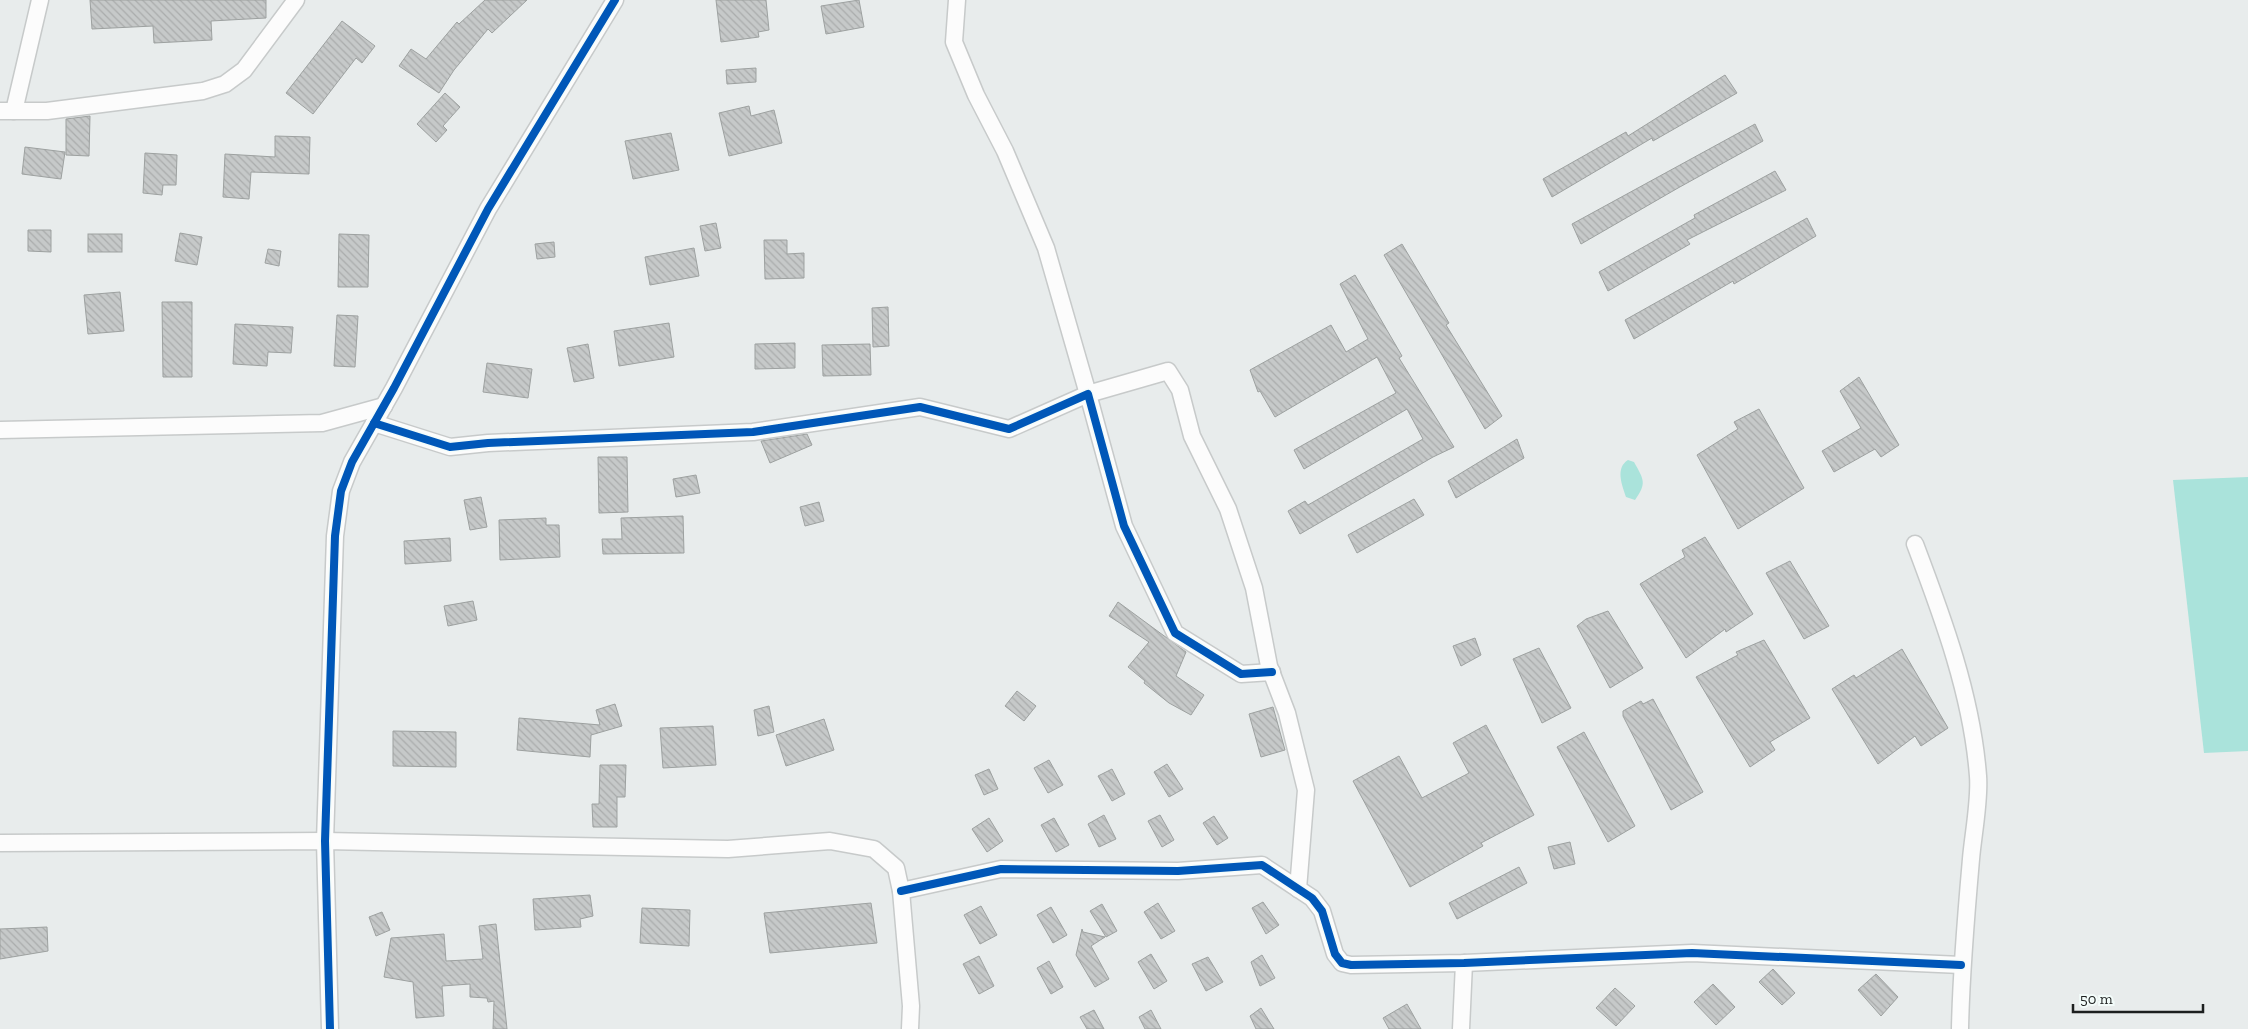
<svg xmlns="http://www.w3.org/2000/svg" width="2248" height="1029" viewBox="0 0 2248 1029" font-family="'Zilla Slab',serif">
  <defs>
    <pattern id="building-back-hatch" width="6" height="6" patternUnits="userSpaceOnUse" patternTransform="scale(1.25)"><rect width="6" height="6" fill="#c6c9c9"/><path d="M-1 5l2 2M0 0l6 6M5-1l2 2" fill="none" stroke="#aaacac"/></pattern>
  </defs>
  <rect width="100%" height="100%" fill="#e8ecec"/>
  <!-- green -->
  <g fill="#aae3db">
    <path d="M1628,460l6,2c10,18 13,21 1,38l-9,-3c-4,-12 -11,-29 2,-37z"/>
    <path d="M2248,477v274l-44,2 -31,-273z"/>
  </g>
  <!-- building -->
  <g fill="url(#building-back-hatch)" stroke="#9da1a0">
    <path d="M90,0h176v18l-55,3 1,19 -58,3 -1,-17 -61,3z"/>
    <path d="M485,0h42l-35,33 -4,-4 -34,41 -15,23 -40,-27 12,-17 15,10 31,-37 2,2z"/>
    <path d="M716,0h50l3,30 -11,2 1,5 -38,5z"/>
    <path d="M859,0l5,27 -38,7 -5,-28z"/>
    <path d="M342,21l33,25 -13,17 -6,-5 -43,56 -27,-21z"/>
    <path d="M756,68v14l-29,2 -1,-14z"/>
    <path d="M1725,75l12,18 -84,48 -1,-3 -100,59 -9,-18 83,-47 2,4z"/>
    <path d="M445,93l15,14 -17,19 4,4 -11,12 -19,-18z"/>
    <path d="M749,106l2,10 23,-6 8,33 -53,13 -10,-43z"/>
    <path d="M90,116l-1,40 -23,-1v-36z"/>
    <path d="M1755,124l8,17 -85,47 -97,56 -9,-20z"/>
    <path d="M671,133l8,37 -46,9 -8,-38z"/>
    <path d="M275,136l35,1 -1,37 -58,-2 -2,27 -26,-2 2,-43 50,3z"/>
    <path d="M25,147l40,5 -4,27 -39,-5z"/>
    <path d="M145,153l32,2 -1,30h-13l-1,10 -19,-2z"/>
    <path d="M1775,171l11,19 -99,50 3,4 -82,47 -9,-19 96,-54 -1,-3z"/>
    <path d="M1807,218l9,18 -82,48 -1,-3 -99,58 -9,-19z"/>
    <path d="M716,223l5,25 -16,3 -5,-25z"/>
    <path d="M28,230h23v22l-23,-1z"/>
    <path d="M180,233l22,4 -5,28 -22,-4z"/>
    <rect x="88" y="234" width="34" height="18"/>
    <path d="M339,234l30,1 -1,52h-30z"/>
    <path d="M764,240h23v14l17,-1v25l-39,1z"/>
    <path d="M554,242l1,15 -18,2 -2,-15z"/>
    <path d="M1402,244l47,79 -3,2 56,91 -17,13 -101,-174z"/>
    <path d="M694,248l5,28 -49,9 -5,-28z"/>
    <path d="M268,249l13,2 -2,15 -14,-3z"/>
    <path d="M1355,275l47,81 -3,2 55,89 -21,10 -133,77 -12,-23 17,-10 3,4 115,-66 -16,-30 -103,60 -10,-19 102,-57 -19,-36 -102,60 -15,-26 -2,1 -8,-22 81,-45 15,27 22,-13 -28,-55z"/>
    <path d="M120,292l4,39 -36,3 -4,-39z"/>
    <path d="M162,302h30v75h-29z"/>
    <path d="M888,307l1,39 -16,1 -1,-39z"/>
    <path d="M337,315l21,1 -3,51 -21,-1z"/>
    <path d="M669,323l5,34 -55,9 -5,-35z"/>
    <path d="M235,324l58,3 -2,26 -23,-1 -1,14 -34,-2z"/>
    <path d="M795,343v25l-40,1v-25z"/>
    <path d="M588,344l6,34 -20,4 -7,-34z"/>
    <path d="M870,344l1,31 -48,1 -1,-31z"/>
    <path d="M487,363l45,6 -4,29 -45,-6z"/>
    <path d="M1859,377l40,68 -18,12 -6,-8 -41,23 -12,-21 39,-23 -21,-37z"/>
    <path d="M1759,409l45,79 -66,41 -41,-74 41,-26 -4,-7z"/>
    <path d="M807,434l5,11 -42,18 -9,-22z"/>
    <path d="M1517,439l7,19 -68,40 -8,-17z"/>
    <path d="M598,457h29l1,55 -29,1z"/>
    <path d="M696,475l4,18 -24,4 -3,-18z"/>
    <path d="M481,497l6,30 -17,3 -6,-30z"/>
    <path d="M1414,499l10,16 -67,38 -9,-18z"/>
    <path d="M819,502l5,19 -19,5 -5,-19z"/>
    <path d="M683,516l1,37 -81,1 -1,-15h20l-1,-21z"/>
    <path d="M546,518v7h13l1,32 -60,3 -1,-40z"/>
    <path d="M1705,537l48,77 -27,18 -1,-3 -39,29 -46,-74 45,-27 -3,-7z"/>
    <path d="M450,538l1,23 -46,3 -1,-23z"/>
    <path d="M1790,561l39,65 -25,13 -38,-66z"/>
    <path d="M473,601l4,19 -29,6 -4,-20z"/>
    <path d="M1118,602l68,50 -10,24 28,19 -13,20 -22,-12 -25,-20 1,-2 -17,-14 21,-25 -40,-26z"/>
    <path d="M1608,611l35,57 -33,20 -33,-62 9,-7z"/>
    <path d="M1475,638l6,17 -20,11 -8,-20z"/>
    <path d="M1764,640l46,78 -40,24 5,8 -25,17 -54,-90 42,-22 -2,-3z"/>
    <path d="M1539,648l32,60 -29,15 -29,-64z"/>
    <path d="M1902,649l46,79 -27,18 -6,-10 -37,28 -46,-75 22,-14 2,3z"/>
    <path d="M1017,691l19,15 -12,15 -19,-15z"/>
    <path d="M1653,699l50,93 -32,18 -48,-94v-5l18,-10 2,3z"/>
    <path d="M615,704l7,22 -31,9 -1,22 -73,-7 2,-32 81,7 -4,-15z"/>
    <path d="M769,706l5,26 -16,4 -4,-26z"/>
    <path d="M1273,707l12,43 -24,7 -12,-43z"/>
    <path d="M824,719l10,31 -48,16 -10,-31z"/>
    <path d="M1486,725l48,90 -53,28 2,3 -73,41 -57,-106 46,-25 23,42 47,-25 -16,-30z"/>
    <path d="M713,726l3,39 -53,3 -3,-40z"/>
    <path d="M393,731l63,1v35l-63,-1z"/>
    <path d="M1584,732l51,94 -27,16 -51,-95z"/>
    <path d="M1049,760l14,25 -15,8 -14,-25z"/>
    <path d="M1167,764l16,25 -14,8 -15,-25z"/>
    <path d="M600,765h26l-1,32h-8v30h-24l-1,-23h7z"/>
    <path d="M989,769l9,20 -14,6 -9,-20z"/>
    <path d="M1112,769l13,25 -13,7 -14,-25z"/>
    <path d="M1104,815l12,24 -17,8 -11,-23z"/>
    <path d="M1160,815l14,25 -12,7 -14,-26z"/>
    <path d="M1214,816l14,22 -11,7 -14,-22z"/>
    <path d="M989,818l14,23 -16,11 -15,-23z"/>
    <path d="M1054,818l15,27 -13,7 -15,-27z"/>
    <path d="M1570,842l5,22 -21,5 -6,-22z"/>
    <path d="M1519,867l8,16 -70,36 -8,-16z"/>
    <path d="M590,895l3,21 -13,3 1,8 -46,3 -2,-31z"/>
    <path d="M1263,902l16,23 -13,9 -14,-26z"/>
    <path d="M871,903l6,40 -107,10 -6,-40z"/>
    <path d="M1158,903l17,28 -14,8 -17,-27z"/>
    <path d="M1102,904l15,27 -11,6 -16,-26z"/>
    <path d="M981,906l16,29 -17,9 -16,-29z"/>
    <path d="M1051,907l16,28 -14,8 -16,-28z"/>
    <path d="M642,908l48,2 -1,36 -49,-3z"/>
    <path d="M382,912l8,18 -14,6 -7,-19z"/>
    <path d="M496,924l11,105h-14l1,-28 -6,1 -1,-4 -17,-1v-13l-28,2 2,30 -28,2 -3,-36 -29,-5 7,-39 53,-4 2,27 37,-2 -4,-33z"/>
    <path d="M47,927l1,24 -48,8v-30z"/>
    <path d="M1082,929l1,3 22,5 -14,9 18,33 -14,8 -19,-32z"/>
    <path d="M1151,954l16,27 -13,8 -16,-27z"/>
    <path d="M1262,955l13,23 -15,8 -9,-24z"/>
    <path d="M979,956l15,30 -15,8 -16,-30z"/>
    <path d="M1208,957l15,25 -17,9 -14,-27z"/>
    <path d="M1049,961l14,26 -12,7 -14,-26z"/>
    <path d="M1773,969l22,24 -13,12 -23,-23z"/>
    <path d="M1876,974l22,23 -17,19 -23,-26z"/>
    <path d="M1713,984l22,23 -19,18 -22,-23z"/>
    <path d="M1615,988l20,18 -19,20 -20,-18z"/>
    <path d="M1407,1004l14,25h-32l-6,-11z"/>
    <path d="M1261,1008l13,21h-18l-6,-13z"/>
    <path d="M1094,1010l10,19h-17l-7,-12z"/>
    <path d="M1151,1010l10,19h-16l-6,-12z"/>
  </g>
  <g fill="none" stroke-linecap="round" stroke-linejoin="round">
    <!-- minor casing -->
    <g stroke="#c7caca" stroke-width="19">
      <g id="minor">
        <path d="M957,0l-3,42 22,53 29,56 41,97 42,146 80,-23 12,19 12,46 36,73 26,79 15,78 18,47 19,77 -8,99"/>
        <path d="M0,111h47l156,-20 22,-7 19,-14 52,-70"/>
        <path d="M14,111l26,-111"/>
        <path d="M374,423l76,24 38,-4 265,-11 167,-25 89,22 79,-35 36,132 51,107 66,41 31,-2"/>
        <path d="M0,430l322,-7 62,-17"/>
        <path d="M1915,544c28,74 57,152 63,232 2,24 -5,59 -7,83 -5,57 -10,113 -11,170"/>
        <path d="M0,843l325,-2 403,8 102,-8 44,8 22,19 5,23 10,115 -1,23"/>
        <path d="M901,891l100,-22 177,2 84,-6 50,33 10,13 13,43 7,9 9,2 113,-2 228,-10 269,12"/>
        <path d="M330,1029l-5,-188 10,-305 6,-45 11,-29 42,-74 94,-179 127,-209"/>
        <path d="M1461,1029l3,-66"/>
      </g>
    </g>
    <!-- minor -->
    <use href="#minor" stroke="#fcfcfc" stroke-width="16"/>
    <!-- cycleway casing -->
    <g stroke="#f3fcfa" stroke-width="11">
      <g id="cycleway">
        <path d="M374,423l76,24 38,-4 265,-11 167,-25 89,22 79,-35 36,132 51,107 66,41 31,-2"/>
        <path d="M901,891l100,-22 177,2 84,-6 50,33 10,13 13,43 7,9 9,2 113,-2 228,-10 269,12"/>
        <path d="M330,1029l-5,-188 10,-305 6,-45 11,-29 42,-74 94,-179 127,-209"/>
      </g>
    </g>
    <!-- cycleway -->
    <use href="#cycleway" stroke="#0057b8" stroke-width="8"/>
  </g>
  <!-- scale -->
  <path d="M2073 1004v8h130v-8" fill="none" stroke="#1c1f1f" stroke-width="2.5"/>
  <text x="2080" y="1004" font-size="15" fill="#1c1f1f" stroke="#f3fcfa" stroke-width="4" paint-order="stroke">50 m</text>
</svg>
